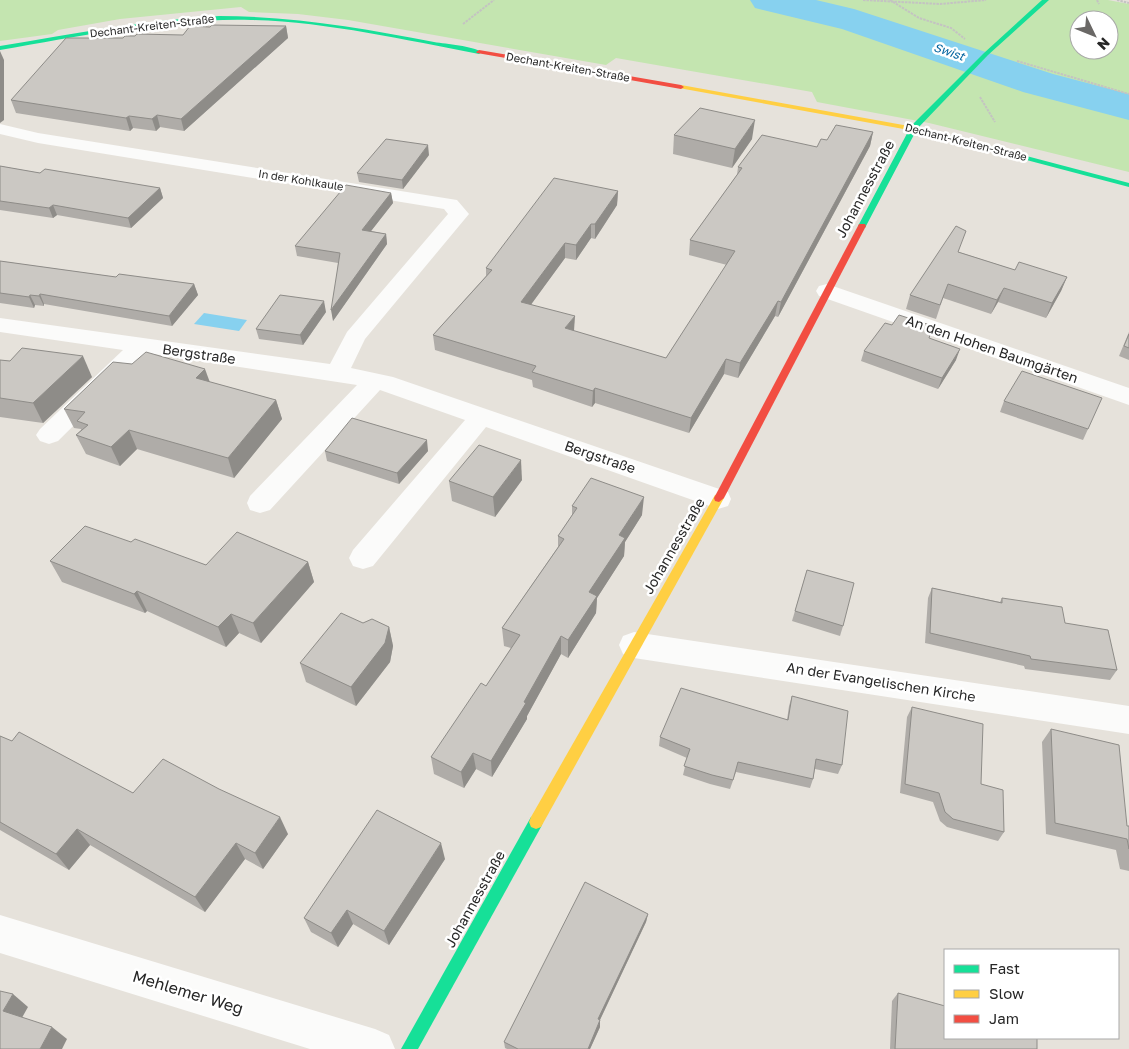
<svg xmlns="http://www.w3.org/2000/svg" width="1129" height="1049" viewBox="0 0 1129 1049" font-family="'Golos Text',sans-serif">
  <rect width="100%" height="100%" fill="#e6e2db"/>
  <!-- green -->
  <path fill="#c4e5b0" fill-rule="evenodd" d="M0,0h1108l21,4v168l-200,-49 -112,-21 -5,-10 -196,-34 -10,7 -258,-45 -50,-6 -49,-2 -8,-5 -121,12 -62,11 -6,4 -52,7zM1079,20h30v30h-30z"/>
  <!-- water -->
  <path fill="#87d1ef" d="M204,313l43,7 -8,11 -45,-7z"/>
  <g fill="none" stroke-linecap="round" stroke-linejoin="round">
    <!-- river -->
    <path fill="#87d1ef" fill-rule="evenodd" d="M750,0h66l38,9 199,65 76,20v26l-106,-28 -181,-63 -87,-21z"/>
    <!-- path -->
    <g stroke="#c4c3c2" stroke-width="2" stroke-dasharray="2.5 1" stroke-linecap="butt">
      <path d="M863,0l77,4 46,-4"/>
      <path d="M890,0l29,18 32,10 14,11"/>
      <path d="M1097,0l2,4"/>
      <path d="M1117,0l12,3"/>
      <path d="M463,24l31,-24"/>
      <path d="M1017,61l112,33"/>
      <path d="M980,97l15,25"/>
    </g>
    <!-- street -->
    <g fill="#fbfbfa" fill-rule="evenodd">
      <path d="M0,124l38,9 419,67 12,14 -104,125 -14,29 42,9 335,115 3,7 -3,7 -10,3 -232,-82 -113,139 -10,3 -10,-3 -4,-8 4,-8 112,-130 -85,-30 -110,120 -10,3 -10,-3 -3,-7 3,-7 107,-111 -210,-32 -89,88 -9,3 -9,-3 -4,-6 4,-6 83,-79 -123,-18v-14l330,46 17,-32 101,-118 -4,-5 -406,-66 -38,-9z"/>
      <path d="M827,284l302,104v17l-310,-109 -3,-5 3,-5z"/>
      <path d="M634,632l495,74v28l-495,-76 -11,-4 -4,-9 4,-9z"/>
      <path d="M0,915l375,114 14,6 6,14h-85l-310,-96z"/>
    </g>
    <!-- fast -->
    <g fill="#16e098" fill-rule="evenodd">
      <path d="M1042,0h7l-61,55 -71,74 -51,97 -1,2h-6l-1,-2 53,-100 73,-73z"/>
      <path d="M219,16c73,0 144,12 215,26 13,2 38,4 48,10l-3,2c-75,-14 -151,-32 -228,-34 -85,-2 -168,16 -251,30v-4c73,-12 145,-26 219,-30z"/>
      <path d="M928,130l201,53v4l-201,-53z"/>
      <path d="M536,815l5,2 2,5 -2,5 -123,222h-17l130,-232z"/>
    </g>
    <!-- slow -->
    <g fill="#ffcf43" fill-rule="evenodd">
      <path d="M681,85l250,45 4,2 -4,2 -252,-46v-2z"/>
      <path d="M719,494l5,4 -183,329 -5,2 -5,-2 -2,-5 2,-5 184,-322z"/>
    </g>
    <!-- jam -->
    <g fill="#f24e42" fill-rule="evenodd">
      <path d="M479,50l202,35 3,2 -3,2 -204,-36 -1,-1z"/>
      <path d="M859,224h6l1,2 -142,272 -5,4 -4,-1 -1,-3z"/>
    </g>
  </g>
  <!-- wall -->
  <g fill="#afaca8">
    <path d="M286,26l2,12 -104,93 -24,-4 -4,4 -23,-3 -3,3 -114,-18 -5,-13 112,-62 12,-2 48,-1 27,-8z"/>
    <path d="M873,132l-3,14 -92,171 -3,-1 -37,62 -14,-4 -35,59 -94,-30 -3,4 -59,-20 -1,-7 -97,-30 -2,-15 53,-59v-8l132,-77 -1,14 -22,34 -4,-1 -15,22 -11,-2 -34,46 43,27 92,27 61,-93 -38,-10 1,-15 47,-65 1,-8 79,-20 10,-7z"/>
    <path d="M674,135l78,4 -20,29 -59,-14z"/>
    <path d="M429,155l-26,34 -44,-7 -2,-9z"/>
    <path d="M0,166l40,7 120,15 3,10 -32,30 -74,-13 -4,3 -53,-8z"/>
    <path d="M391,193l2,10 -22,28 15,3 1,10 -54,77 5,-58 -41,-7 -2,-10z"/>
    <path d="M959,252l56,18 52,7 -6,14 -15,27 -48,-16 -7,12 -48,-16 -7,21 -30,-10 4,-14z"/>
    <path d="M0,261l116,16 78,7 4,11 -26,31 -128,-22v2l-9,-1 -1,3 -34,-5z"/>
    <path d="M326,312l-23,33 -44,-6 -3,-10z"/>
    <path d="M1129,332v28l-10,-4z"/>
    <path d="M929,339l27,21 -18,29 -77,-28 3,-10z"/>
    <path d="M0,360l92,17 -49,46 -43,-6z"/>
    <path d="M210,382l66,18 6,19 -48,59 -97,-29 -17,17 -34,-12 -10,-19 5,-5v-1l-7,-1 -10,-19z"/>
    <path d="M1004,401l84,28 -5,11 -83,-28z"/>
    <path d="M325,451h103l-29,33 -72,-23z"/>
    <path d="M522,480l-27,37 -43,-16 -3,-20z"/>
    <path d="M572,506l70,9 -17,27 -1,14 -27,42 -1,15 -28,45 -7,-4 -34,62v3l-35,58 -16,-8 -12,19 -30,-14 -3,-17 55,-71 25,-38 -7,-2 -2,-18 56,-81v-11l14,-21z"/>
    <path d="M131,542l75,23 102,-3 6,20 -53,61 -22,-10 -13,14 -79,-36 -2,2 -83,-31 -12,-21z"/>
    <path d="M807,570l36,56 -3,10 -48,-15z"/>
    <path d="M932,588l68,14 2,-4 63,25 52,47 -7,10 -85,-11 -1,-3 -99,-23 3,-45z"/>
    <path d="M363,623l26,4 4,19 -3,16 -34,44 -50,-24 -6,-19z"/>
    <path d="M792,696l50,69 -4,9 -23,-5 -2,10 -3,9 -74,-16 -6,17 -20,-5 -27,-9 4,-17 -28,-12 1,-9 127,-17 2,-14z"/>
    <path d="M912,707l69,77 23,48 -6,9 -51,-14 -7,-6 -7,-19 -33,-9 7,-76z"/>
    <path d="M1051,729l76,97h2v45l-9,-2 -4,-19 -70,-16 -4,-92z"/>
    <path d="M0,736l133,57 155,41 -25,35 -18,-10 -40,53 -115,-67 -21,25 -69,-40z"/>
    <path d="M445,859l-56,86 -36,-21 -15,23 -27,-15 -7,-14z"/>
    <path d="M648,914l-2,8 -46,98v7l-10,22h-83l-2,-1 -1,-6z"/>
    <path d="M898,993l139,56h-147l2,-48z"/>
  </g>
  <!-- shaded-wall -->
  <g fill="#8e8c88">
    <path d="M286,26l2,12 -104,93 -3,-12z"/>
    <path d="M0,51l4,9v60l-4,3z"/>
    <path d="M157,115l3,12 -4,4 -4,-12z"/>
    <path d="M129,116l4,12 -3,3 -4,-13z"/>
    <path d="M755,120l-3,19 -20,29 3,-19z"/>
    <path d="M873,132l-3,14 -92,171 3,-15z"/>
    <path d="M428,145l1,10 -26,34 -1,-9z"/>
    <path d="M160,188l3,10 -32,30 -3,-10z"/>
    <path d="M618,191l-1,14 -22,34v-15z"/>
    <path d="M391,193l2,10 -29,37 -2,-10z"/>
    <path d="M53,205l4,10 -4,3 -4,-10z"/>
    <path d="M591,224v14l-15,22v-15z"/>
    <path d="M386,234l1,10 -54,77 -2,-11z"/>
    <path d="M565,243v15l-43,59 -1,-15z"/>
    <path d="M1067,277l-6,14 -15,27 6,-15z"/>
    <path d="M194,284l4,11 -26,31 -3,-10z"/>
    <path d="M1004,288l-6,14 -7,12 6,-14z"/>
    <path d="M40,294l4,10v2l-5,-10z"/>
    <path d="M30,295l5,10 -1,3 -5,-11z"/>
    <path d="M324,301l2,11 -23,33 -3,-10z"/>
    <path d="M778,301l-3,15 -37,62 2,-15z"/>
    <path d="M575,316l-1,15 -9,-3z"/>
    <path d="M960,349l-4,11 -18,29 4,-11z"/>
    <path d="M83,356l9,21 -49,46 -10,-20z"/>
    <path d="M726,359l-2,15 -35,59 2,-15z"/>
    <path d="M205,369l7,19 -16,-10z"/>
    <path d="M595,388v15l-3,4 1,-16z"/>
    <path d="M276,400l6,19 -48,59 -6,-20z"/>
    <path d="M129,430l8,19 -17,17 -9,-19z"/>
    <path d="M427,440l1,11 -29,33 -2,-11z"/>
    <path d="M521,460l1,20 -27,37 -2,-20z"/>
    <path d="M644,497l-2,18 -17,27 -1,14 -27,42 -1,15 -28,45v-18l21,-48 30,-57z"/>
    <path d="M308,562l6,20 -53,61 -8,-20z"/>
    <path d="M137,591l10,20 -2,2 -11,-19z"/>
    <path d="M231,614l8,19 -13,14 -8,-20z"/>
    <path d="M389,627l4,19 -3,16 -34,44 -5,-19z"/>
    <path d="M561,636v18l-34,62v3l-35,58 -1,-16z"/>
    <path d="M473,753l3,16 -12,19 -3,-16z"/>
    <path d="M280,817l8,17 -25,35 -8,-16z"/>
    <path d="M77,829l13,16 -21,25 -13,-16z"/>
    <path d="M236,843l9,16 -40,53 -10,-15z"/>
    <path d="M441,843l4,16 -56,86 -5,-14z"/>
    <path d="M347,910l6,14 -15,23 -7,-14z"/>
    <path d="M648,914l-2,8 -49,104 1,-7z"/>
    <path d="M13,994l15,13 -9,16 -16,-12z"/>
    <path d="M600,1020v7l-10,22h-2z"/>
    <path d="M52,1027l15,12 -5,10h-22z"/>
  </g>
  <!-- building -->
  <g fill="#cbc8c3" stroke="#8e8c88">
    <path d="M212,25l74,1 -105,93 -24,-4 -5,4 -23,-3 -3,2 -115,-18 55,-62h57l2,-2h10l2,-2 46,1 7,-9 20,1z"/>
    <path d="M700,108l55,12 -20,29 -61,-14z"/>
    <path d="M836,125l37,7 -92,170 -3,-1 -38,62 -14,-4 -35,59 -96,-30 -2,3 -61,-19 4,-6 -103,-31 59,-65 -6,-2 68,-90 64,13 -23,33h-4l-15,21 -11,-2 -44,59 54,14 -10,12 101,30 69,-107 -45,-11 52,-72 -4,-1 24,-32 55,12 4,-8 6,1z"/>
    <path d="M386,139l42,6 -26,35 -45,-7z"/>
    <path d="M0,166l40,7 5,-4 115,19 -32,30 -75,-13 -4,3 -49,-7z"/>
    <path d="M346,185l45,8 -29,37 24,4 -55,76 9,-57 -45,-7z"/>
    <path d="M956,226l10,5 -8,21 57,18 4,-8 48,15 -15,26 -48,-15 -7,12 -49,-16 -8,21 -30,-10z"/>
    <path d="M0,261l116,16 3,-3 75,10 -25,32 -129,-22 -1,2 -9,-1 -1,2 -29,-4z"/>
    <path d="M280,295l44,6 -24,34 -44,-6z"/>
    <path d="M899,315l34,11 -4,12 31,11 -18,29 -78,-27 21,-28 7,2z"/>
    <path d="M1129,334v14l-5,-2z"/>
    <path d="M22,348l61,8 -50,47 -33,-5v-38l10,1z"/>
    <path d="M146,352l59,17 -9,9 80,22 -48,58 -99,-28 -18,17 -35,-12 12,-10 -11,-4 8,-9 -21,-3 49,-47 19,2z"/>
    <path d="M1022,371l80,27 -14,31 -84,-28z"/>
    <path d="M352,418l75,22 -30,33 -72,-22z"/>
    <path d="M479,445l42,15 -28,37 -44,-16z"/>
    <path d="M591,478l53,19 -25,38 6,3 -36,54 8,4 -29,44 -7,-4 -37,66 2,1 -35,58 -18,-8 -12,19 -30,-15 50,-74 5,3 34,-51 -18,-7 62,-89 -6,-3 19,-28 -5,-2z"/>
    <path d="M85,526l46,16 4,-3 71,26 31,-33 71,30 -55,61 -22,-9 -13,13 -81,-36 -3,3 -84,-33z"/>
    <path d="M807,570l47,13 -11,43 -48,-15z"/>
    <path d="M932,588l70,15v-5l60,9 3,16 43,7 9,40 -86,-11 -1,-3 -100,-23z"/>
    <path d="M341,613l22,10 9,-4 17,8 -4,16 -34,44 -51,-24z"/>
    <path d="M681,688l107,32 4,-24 56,15 -6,54 -26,-6 -3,20 -75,-17 -5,18 -21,-5 -28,-9 6,-17 -30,-12z"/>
    <path d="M912,707l71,17 -2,60 22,6 1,42 -51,-13 -8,-7 -6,-19 -34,-9z"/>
    <path d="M1051,729l68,16 8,81h2v23l-2,-10 -72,-16z"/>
    <path d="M19,732l114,61 30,-34 56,30 61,28 -25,36 -19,-10 -41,54 -118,-68 -21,25 -56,-32v-86l12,5z"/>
    <path d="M377,810l64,33 -57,88 -37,-21 -16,23 -27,-15z"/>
    <path d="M585,882l63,32 -50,105 2,1 -12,29h-70l-14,-7z"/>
    <path d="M0,991l13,3 -10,17 49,16 -12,22h-40z"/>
    <path d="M898,993l47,13v32h92v11h-142z"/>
  </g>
  <g text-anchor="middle" stroke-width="5" stroke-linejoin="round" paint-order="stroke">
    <!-- far-street labels -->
    <g font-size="11" fill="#272727" stroke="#fff">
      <text transform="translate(152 26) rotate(-7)" y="4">Dechant-Kreiten-Straße</text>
      <text transform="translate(568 67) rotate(10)" y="4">Dechant-Kreiten-Straße</text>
      <text transform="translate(966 142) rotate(14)" y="4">Dechant-Kreiten-Straße</text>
      <text transform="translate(301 180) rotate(9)" y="4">In der Kohlkaule</text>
    </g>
    <!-- far-water labels -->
    <g font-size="12" font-style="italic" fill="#03649f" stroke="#fff">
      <text transform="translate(949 52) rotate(19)" y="4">Swist</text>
    </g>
    <!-- street labels -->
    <g font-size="14" fill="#272727" stroke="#fff">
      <text transform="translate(865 189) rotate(-62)" y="5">Johannesstraße</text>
      <text transform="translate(992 349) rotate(19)" y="5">An den Hohen Baumgärten</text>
      <text transform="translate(199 354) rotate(8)" y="5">Bergstraße</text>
      <text transform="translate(600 457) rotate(19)" y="5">Bergstraße</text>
      <text transform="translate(674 546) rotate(-60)" y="5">Johannesstraße</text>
      <text transform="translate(881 682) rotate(9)" y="5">An der Evangelischen Kirche</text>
      <text transform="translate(475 899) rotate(-61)" y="5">Johannesstraße</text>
    </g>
    <!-- near-street labels -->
    <g font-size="16" fill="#272727" stroke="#fff">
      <text transform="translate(188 992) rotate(17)" y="6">Mehlemer Weg</text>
    </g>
  </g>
  <!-- legend -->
  <rect x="944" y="949" width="175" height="90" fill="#ffffff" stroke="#a9a9a9"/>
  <rect x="954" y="965" width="25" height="8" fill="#16e098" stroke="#a9a9a9"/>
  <text x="989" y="974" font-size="15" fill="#272727">Fast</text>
  <rect x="954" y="990" width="25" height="8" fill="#ffcf43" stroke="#a9a9a9"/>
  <text x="989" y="999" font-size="15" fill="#272727">Slow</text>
  <rect x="954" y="1015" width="25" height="8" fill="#f24e42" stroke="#a9a9a9"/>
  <text x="989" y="1024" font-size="15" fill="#272727">Jam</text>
  <!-- north arrow -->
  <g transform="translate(1094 35) rotate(133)"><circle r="24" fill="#ffffff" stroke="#a9a9a9"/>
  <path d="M0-4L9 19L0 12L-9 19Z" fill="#6a6866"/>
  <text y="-8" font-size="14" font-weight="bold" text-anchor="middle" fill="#272727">N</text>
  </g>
</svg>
